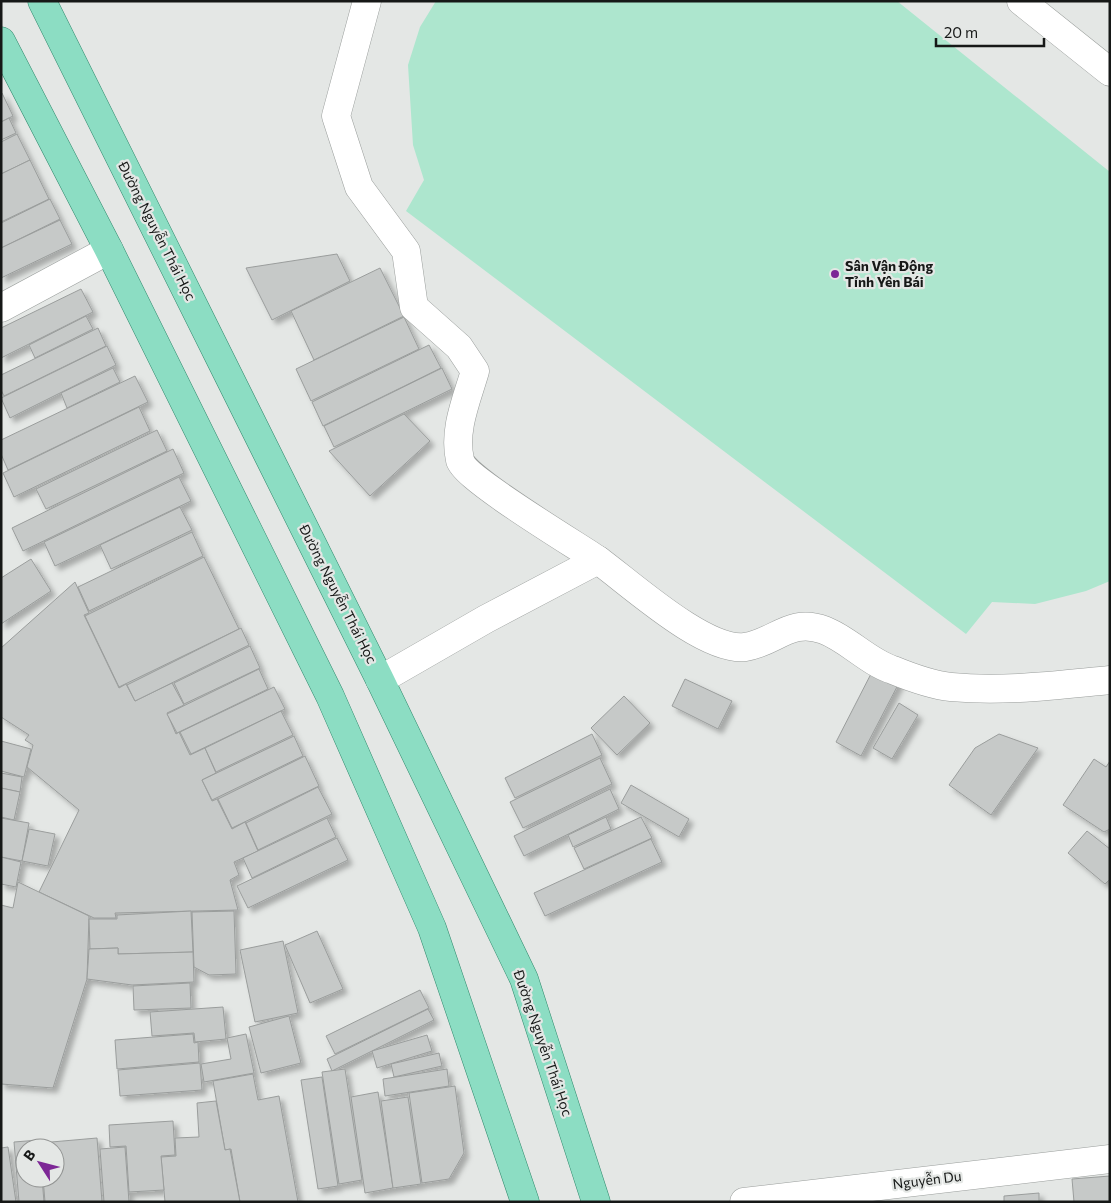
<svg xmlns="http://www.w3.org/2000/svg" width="1111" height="1203" viewBox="0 0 1111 1203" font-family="Commissioner,sans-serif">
  <defs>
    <filter id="shadow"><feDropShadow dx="4.5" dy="4.5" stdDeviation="2.5" flood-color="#0004"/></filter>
  </defs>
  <rect width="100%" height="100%" fill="#e4e7e5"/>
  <!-- green -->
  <path fill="#ade6ce" d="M436,1h461l213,171v409l-24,10 -51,13 -43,-2 -26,32 -560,-423 18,-31 -11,-35 -5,-80 12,-38z"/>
  <!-- building -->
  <g fill="#c6c9c8" stroke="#9a9d9c" filter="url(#shadow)">
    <path d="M2,93l11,23 -12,6v-28z"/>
    <path d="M9,118l7,15 -15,7v-18z"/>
    <path d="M17,134l13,26 -29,14v-32z"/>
    <path d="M30,160l19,39 -48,23v-48z"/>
    <path d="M50,199l10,20 -59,29v-25z"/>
    <path d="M60,220l12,24 -71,34v-30z"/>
    <path d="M337,254l13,27 -78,39 -26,-52z"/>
    <path d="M380,268l24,48 -90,44 -23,-49z"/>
    <path d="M81,289l12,23 -92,46v-30z"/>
    <path d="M86,316l7,13 -58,29 -6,-13z"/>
    <path d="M404,317l15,32 -108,52 -15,-32z"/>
    <path d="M98,328l8,18 -102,50 -3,-6v-15z"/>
    <path d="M429,345l12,23 -118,58 -11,-24z"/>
    <path d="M107,346l9,19 -106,53 -9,-20z"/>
    <path d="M113,368l7,14 -53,26 -6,-15z"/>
    <path d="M442,368l10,21 -118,58 -10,-21z"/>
    <path d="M135,376l13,26 -140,68 -7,-16v-14z"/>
    <path d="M139,407l11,24 -136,66 -11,-24z"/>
    <path d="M404,414l26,27 -60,55 -41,-45z"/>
    <path d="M157,430l10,21 -121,58 -10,-20z"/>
    <path d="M173,449l11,24 -161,78 -11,-23z"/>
    <path d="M179,477l12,24 -136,65 -11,-24z"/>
    <path d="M180,507l12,23 -81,39 -11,-24z"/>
    <path d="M192,532l11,24 -114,55 -11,-24z"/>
    <path d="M204,557l35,72 -120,58 -34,-71z"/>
    <path d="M31,559l20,32 -50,33v-46z"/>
    <path d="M75,582l14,31 -5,2 35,73 7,-4 9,17 37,-18 12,22 -17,8 9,21 3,-2 11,23 15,-7 11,25 -14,7 10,21 5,-2 15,30 13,-7 13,29 -24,11 5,13 -9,5 8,30 -123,3 1,5h-22l-55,-26 40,-82 -52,-43 6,-22 -8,-5 4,-5 -28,-18v-69z"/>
    <path d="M241,628l8,17 -114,56 -8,-16z"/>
    <path d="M250,646l10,22 -76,36 -10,-21z"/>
    <path d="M874,668l26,13 -39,75 -25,-14z"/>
    <path d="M259,669l9,20 -91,44 -10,-19z"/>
    <path d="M685,679l47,22 -14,28 -46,-23z"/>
    <path d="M274,687l11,22 -94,45 -11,-22z"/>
    <path d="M624,696l26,27 -33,32 -26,-27z"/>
    <path d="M899,703l19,12 -26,44 -19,-11z"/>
    <path d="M281,711l12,24 -77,37 -11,-24z"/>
    <path d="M592,734l10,21 -87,43 -10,-20z"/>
    <path d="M999,734l39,14 -47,67 -42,-30 26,-37z"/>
    <path d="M294,736l9,20 -91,44 -10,-20z"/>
    <path d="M1,741l30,8 -7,28 -23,-6z"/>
    <path d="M305,756l14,30 -87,42 -14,-29z"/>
    <path d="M600,758l12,26 -89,44 -13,-26z"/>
    <path d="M1094,759l12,8 4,-6v68l-6,3 -41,-27z"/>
    <path d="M1,773l21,4 -2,15 -19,-4z"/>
    <path d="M631,785l58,34 -10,18 -58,-34z"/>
    <path d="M318,787l14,27 -74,36 -12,-27z"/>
    <path d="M1,788l19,4 -6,28 -13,-3z"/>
    <path d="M610,789l9,20 -95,47 -10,-20z"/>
    <path d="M606,817l5,12 -38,18 -5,-12z"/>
    <path d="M641,817l11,21 -68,31 -10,-21z"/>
    <path d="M1,818l28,5 -7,38 -21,-4z"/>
    <path d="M327,818l9,19 -84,41 -9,-20z"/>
    <path d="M29,829l26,5 -7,32 -26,-5z"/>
    <path d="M1087,831l23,18v30l-5,5 -37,-31z"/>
    <path d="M337,838l11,22 -100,48 -11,-22z"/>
    <path d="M651,839l11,23 -117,54 -11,-23z"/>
    <path d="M1,857l20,5 -5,25 -15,-3z"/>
    <path d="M18,882l71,34 -2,63 -34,109 -52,-4v-179l12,3z"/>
    <path d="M191,911l2,41 -75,2v-6l-28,1 -1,-30h28v-4z"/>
    <path d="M234,911l2,63 -27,1 -15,-8 -2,-55z"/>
    <path d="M317,931l26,58 -33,14 -25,-58z"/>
    <path d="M283,941l15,72 -43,9 -15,-72z"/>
    <path d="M118,948v6l75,-2 1,30 -62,3 -45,-6 2,-30z"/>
    <path d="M190,983l1,25 -57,2 -1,-24z"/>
    <path d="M420,990l9,18 -94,46 -9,-18z"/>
    <path d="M223,1007l3,32 -31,3 -1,-9 -42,3 -2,-24z"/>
    <path d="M428,1009l6,11 -102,51 -5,-12z"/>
    <path d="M289,1016l12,47 -40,10 -12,-46z"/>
    <path d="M193,1034l1,9 4,-1 1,20 -82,7 -2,-29z"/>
    <path d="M246,1034l8,39 -50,9 -3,-18 30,-5 -4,-21z"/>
    <path d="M427,1035l5,16 -55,17 -5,-17z"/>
    <path d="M439,1053l3,13 -48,11 -3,-13z"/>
    <path d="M200,1063l2,27 -82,6 -2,-26z"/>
    <path d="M345,1069l17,111 -23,4 -17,-112z"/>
    <path d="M447,1069l2,17 -64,10 -2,-17z"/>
    <path d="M253,1074l5,26 21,-4 19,106h-58l-9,-53 -6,1 -12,-69z"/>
    <path d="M322,1077l16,109 -20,3 -17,-109z"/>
    <path d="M455,1086l9,67 -15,26 -27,4 -13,-90z"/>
    <path d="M378,1092l15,96 -28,5 -14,-96z"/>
    <path d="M408,1097l13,87 -28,4 -12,-87z"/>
    <path d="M216,1101l9,49 5,-1 10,53h-75l-4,-45 15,-1 -1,-18 24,-1 -2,-34z"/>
    <path d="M173,1121l2,34 -14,1 3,34 -35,2 -3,-46 -16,1 -1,-22z"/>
    <path d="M97,1138l5,64h-57l-2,-24h12v-30h-14l-1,-5z"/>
    <path d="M39,1140l1,8h-15v30h17l2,24h-25l-5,-60z"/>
    <path d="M8,1147l8,55h-15v-54z"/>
    <path d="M125,1147l4,55h-25l-4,-53z"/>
    <path d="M1110,1176v26h-36l-2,-23z"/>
    <path d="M1039,1193v9h-35v-6z"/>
  </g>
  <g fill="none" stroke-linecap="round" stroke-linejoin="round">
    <!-- street casing -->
    <g stroke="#9a9e9c" stroke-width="29">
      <g id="street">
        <path d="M367,1l-31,115 23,71 47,64 8,56 45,40 16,24c-8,28 -22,59 -15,89 4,18 116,85 138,100"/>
        <path d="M1021,1l89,71"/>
        <path d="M1,308l108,-58"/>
        <path d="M380,680l106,-61 112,-59c33,24 107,92 147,87 30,-4 45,-30 79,-17 24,9 44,32 69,40 17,7 39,15 58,17 53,5 106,-2 159,-7"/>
        <path d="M744,1202l366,-43"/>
      </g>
    </g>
    <!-- primary casing -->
    <g stroke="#31896d" stroke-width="29">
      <g id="primary">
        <path d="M42,1l338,679 144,299 72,223"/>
        <path d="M1,41l108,209 221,446 102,232 93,274"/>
      </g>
    </g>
    <!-- street -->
    <use href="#street" stroke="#fff" stroke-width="28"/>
    <!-- primary -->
    <use href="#primary" stroke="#8cddc3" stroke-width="28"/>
  </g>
  <!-- markers -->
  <circle fill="#7d2796" stroke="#e4e7e5" stroke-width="2" cx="835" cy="274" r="5"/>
  <g text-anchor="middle" stroke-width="4.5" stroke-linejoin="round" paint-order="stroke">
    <!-- street labels -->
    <g font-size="14" fill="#161817" stroke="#e4e7e5">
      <text transform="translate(157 231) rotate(63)" y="5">Đường Nguyễn Thái Học</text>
      <text transform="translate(338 594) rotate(63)" y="5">Đường Nguyễn Thái Học</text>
      <text transform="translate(543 1043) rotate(71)" y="5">Đường Nguyễn Thái Học</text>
      <text transform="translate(927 1180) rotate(-7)" y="5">Nguyễn Du</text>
    </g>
    <!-- poi labels -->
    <g font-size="14" font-weight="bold" fill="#161817" stroke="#e4e7e5" text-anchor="start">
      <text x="845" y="271">Sân Vận Động<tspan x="845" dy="16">Tỉnh Yên Bái</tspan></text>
    </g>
  </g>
  <!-- border -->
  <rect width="1111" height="1203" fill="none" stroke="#161817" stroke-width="5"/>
  <!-- north arrow -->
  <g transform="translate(40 1163) rotate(306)"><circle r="24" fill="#e4e7e5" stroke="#929493"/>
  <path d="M0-4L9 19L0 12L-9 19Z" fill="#7d2796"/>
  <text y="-8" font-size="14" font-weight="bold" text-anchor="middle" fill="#161817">B</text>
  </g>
  <!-- scale -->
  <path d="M936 38v8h108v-8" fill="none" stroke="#161817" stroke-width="2.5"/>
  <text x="944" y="38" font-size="15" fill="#161817" stroke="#e4e7e5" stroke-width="4" paint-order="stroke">20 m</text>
</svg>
